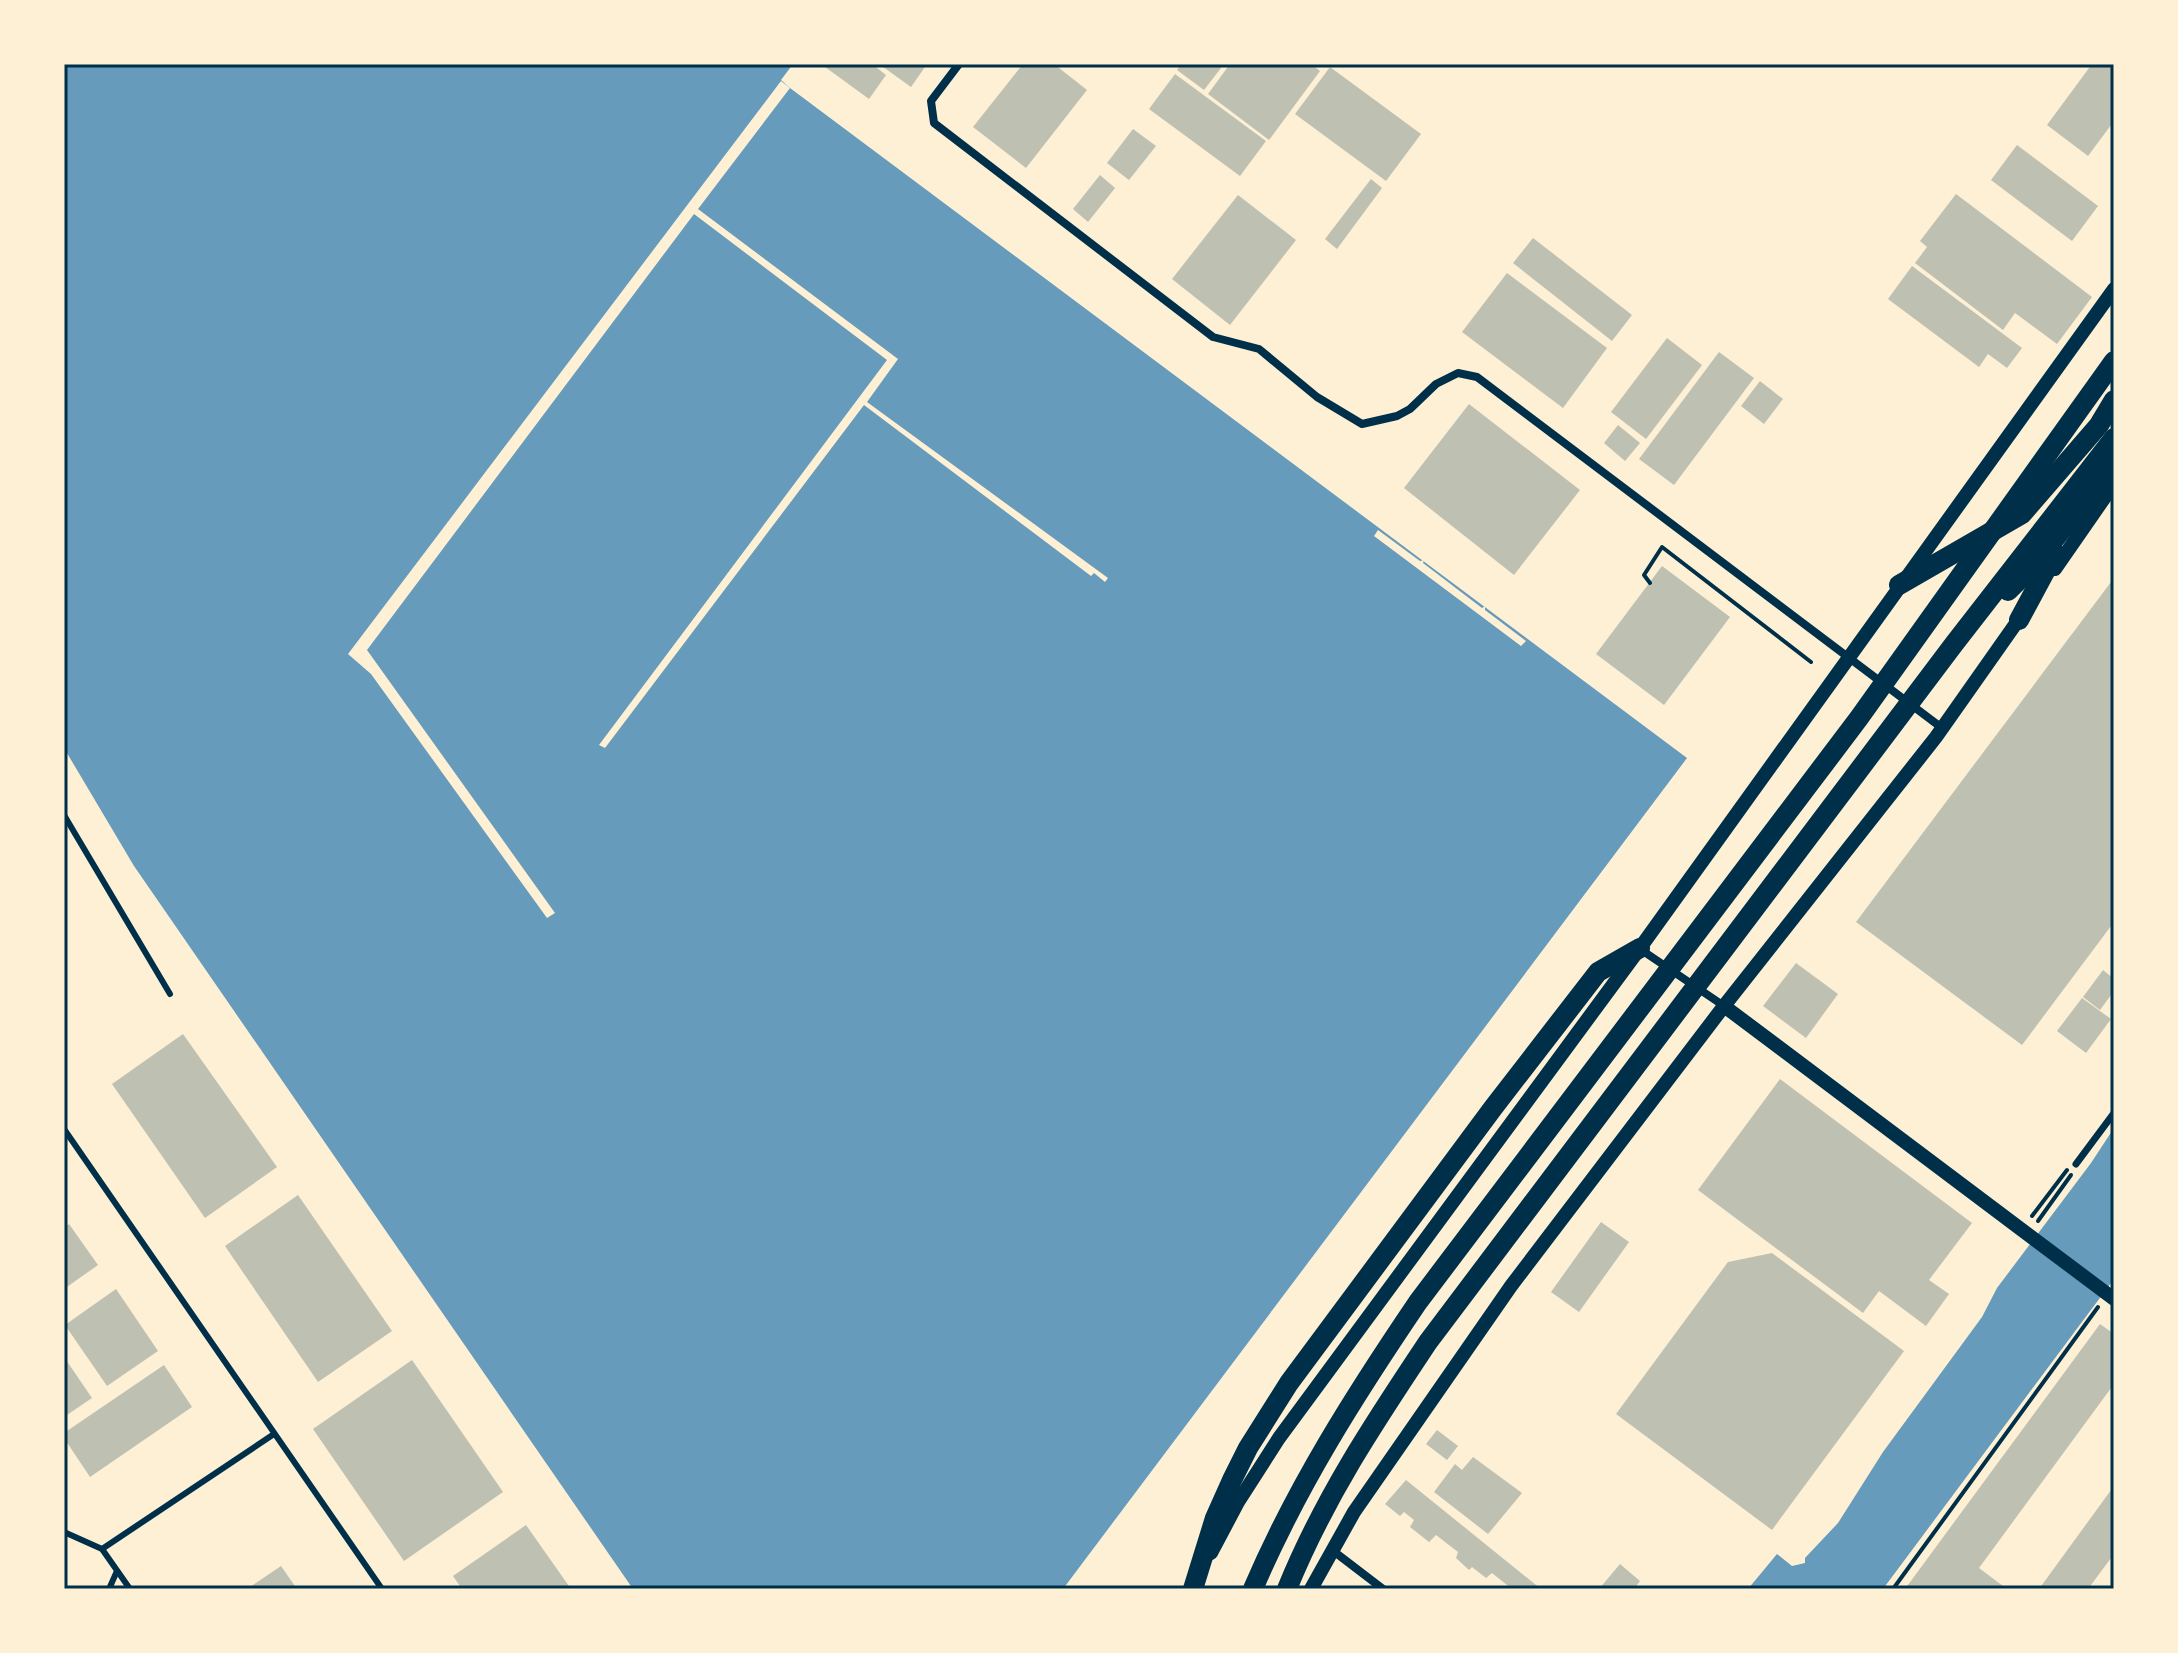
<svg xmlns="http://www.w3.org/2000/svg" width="2178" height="1653" viewBox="0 0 2178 1653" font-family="'Work Sans',sans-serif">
  <rect width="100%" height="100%" fill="#fdf0d5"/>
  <!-- water -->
  <g fill="#669bbc">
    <path d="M64,64h729l-12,16 9,8 897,670 -624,831h-430l-499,-723 -70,-118z"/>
    <path d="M2114,1128v151l-231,310h-135l29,-35 15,12 13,-3v-5l33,-35 45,-71 99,-135 15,-29 94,-125z"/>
  </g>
  <!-- pier -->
  <g fill="#fdf0d5">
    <path d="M781,81l9,7 -92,121 200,150 -31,43 241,176 -3,4 -11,-9 -3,3 -227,-171 -259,343 -6,-3 288,-385 -193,-146 -327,436 188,263 -8,5 -176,-244 -23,-20z"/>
    <path d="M1378,530l42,31 4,-1 -1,3 59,45 3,-2v4l41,31 -5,5 -147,-110z"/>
  </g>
  <!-- building -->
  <g fill="#bec0b2">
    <path d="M821,64h51l14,11 -17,24z"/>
    <path d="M879,64h48l-16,23z"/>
    <path d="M1023,64h31l33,26 -61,78 -53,-41z"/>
    <path d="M1182,64h42l-20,26 -27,-20z"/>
    <path d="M1230,64h81l9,7 -51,69 -61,-46z"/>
    <path d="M2092,64h22v57l-26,35 -41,-31z"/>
    <path d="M1330,67l91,67 -35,47 -91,-67z"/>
    <path d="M1175,74l91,67 -26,35 -91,-67z"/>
    <path d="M1133,129l23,17 -27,34 -22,-17z"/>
    <path d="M2017,145l81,61 -26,35 -81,-61z"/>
    <path d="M1100,175l15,13 -27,34 -15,-13z"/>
    <path d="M1371,179l11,9 -45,61 -12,-10z"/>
    <path d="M1956,194l136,103 -35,47 -42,-31 -12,17 -88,-67 12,-16 -7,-6z"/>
    <path d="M1238,195l58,45 -66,85 -58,-46z"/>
    <path d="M1533,238l99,77 -20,26 -99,-78z"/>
    <path d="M1912,266l110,82 -15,20 -19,-14 -9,13 -91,-68z"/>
    <path d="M1507,273l100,75 -44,60 -101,-76z"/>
    <path d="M1667,338l35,27 -56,74 -35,-27z"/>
    <path d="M1719,352l35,26 -80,107 -35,-26z"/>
    <path d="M1760,381l23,18 -19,25 -23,-18z"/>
    <path d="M1469,404l111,86 -66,85 -110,-87z"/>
    <path d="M1618,425l22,18 -15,18 -21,-18z"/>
    <path d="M1662,566l68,51 -66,88 -68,-51z"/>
    <path d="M2114,578v344l-92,123 -166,-123z"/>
    <path d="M1796,963l42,31 -32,44 -43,-32z"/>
    <path d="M2103,970l11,9v12l-14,19 -17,-13z"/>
    <path d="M2082,998l29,21 -25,34 -29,-22z"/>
    <path d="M183,1034l94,133 -72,51 -93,-134z"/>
    <path d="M1780,1079l192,144 -43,57 20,14 -23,32 -47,-35 -16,22 -165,-123z"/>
    <path d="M298,1195l94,136 -74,51 -93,-136z"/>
    <path d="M1601,1222l28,20 -50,70 -28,-20z"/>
    <path d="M69,1224l29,41 -34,24v-61z"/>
    <path d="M1772,1253l132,98 -132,179 -156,-116 112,-152z"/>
    <path d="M116,1289l42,62 -51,35 -42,-61z"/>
    <path d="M2100,1324l14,10v50l-135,184 28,21h-102z"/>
    <path d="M64,1357l28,41 -28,19z"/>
    <path d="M412,1360l91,132 -99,69 -91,-132z"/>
    <path d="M164,1365l28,42 -102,70 -26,-39v-5z"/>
    <path d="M1437,1430l21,16 -11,14 -21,-16z"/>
    <path d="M1473,1457l49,36 -34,41 -54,-42 21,-28 7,6z"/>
    <path d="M1406,1480l135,109h-29l-20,-16 -6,5 -14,-11 -3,3 -13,-12 2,-6 -22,-17 -7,7 -19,-15 4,-7 -10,-8 -4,4 -15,-12z"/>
    <path d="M2114,1486v68l-26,35h-49z"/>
    <path d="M526,1525l45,64h-109l-9,-13z"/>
    <path d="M1620,1564l20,17 -6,8h-35z"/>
    <path d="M281,1566l16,23h-50z"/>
  </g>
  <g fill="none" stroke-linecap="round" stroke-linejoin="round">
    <!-- path -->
    <g stroke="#003049" stroke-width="4">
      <path d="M1650,583l-6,-8 18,-28 149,115"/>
      <path d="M2032,1216l35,-46"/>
      <path d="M2038,1221l33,-46"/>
      <path d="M1893,1589l205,-282"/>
    </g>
    <!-- service -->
    <g stroke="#003049" stroke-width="6">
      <path d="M64,815l106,179"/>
      <path d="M64,1129l318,460"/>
      <path d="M64,1532l38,17 28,40"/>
      <path d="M102,1549l172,-115"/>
      <path d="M109,1589l8,-18"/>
    </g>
    <!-- pedestrian -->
    <path stroke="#003049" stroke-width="7" d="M2076,1164l38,-51"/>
    <!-- minor -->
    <g stroke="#003049" stroke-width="8">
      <path d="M959,64l-28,37 3,22 279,214 46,12 58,48 45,27 35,-8 13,-7 26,-25 22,-11 19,4 465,351"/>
      <path d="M1640,949l84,57"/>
      <path d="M1332,1550l51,39"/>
    </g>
    <!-- tertiary -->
    <g stroke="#003049" stroke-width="14">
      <path d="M2055,569l59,-85"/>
      <path d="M1724,1006l390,293"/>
      <path d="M1211,1553l27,-51 41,-64 361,-490 474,-659"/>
      <path d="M1311,1589l43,-77 157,-226 213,-280 212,-269 88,-125"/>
    </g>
    <!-- motorway -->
    <g stroke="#003049" stroke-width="20">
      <path d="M1899,585l123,-71 77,-89 15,-25"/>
      <path d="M2008,591l25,-25 81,-101"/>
      <path d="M2019,620l36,-67"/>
      <path d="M1193,1589l22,-71 17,-38 16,-32 41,-65 204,-275 105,-136 42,-24"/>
      <path d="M1253,1589c44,-103 102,-194 165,-287l441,-584 255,-357"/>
      <path d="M1287,1589c37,-91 87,-166 141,-247l526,-698 160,-206"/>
    </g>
  </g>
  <!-- border -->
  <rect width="2178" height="1653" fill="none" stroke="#fdf0d5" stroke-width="132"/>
  <rect x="66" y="66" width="2046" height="1521" fill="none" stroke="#003049" stroke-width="3"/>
</svg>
